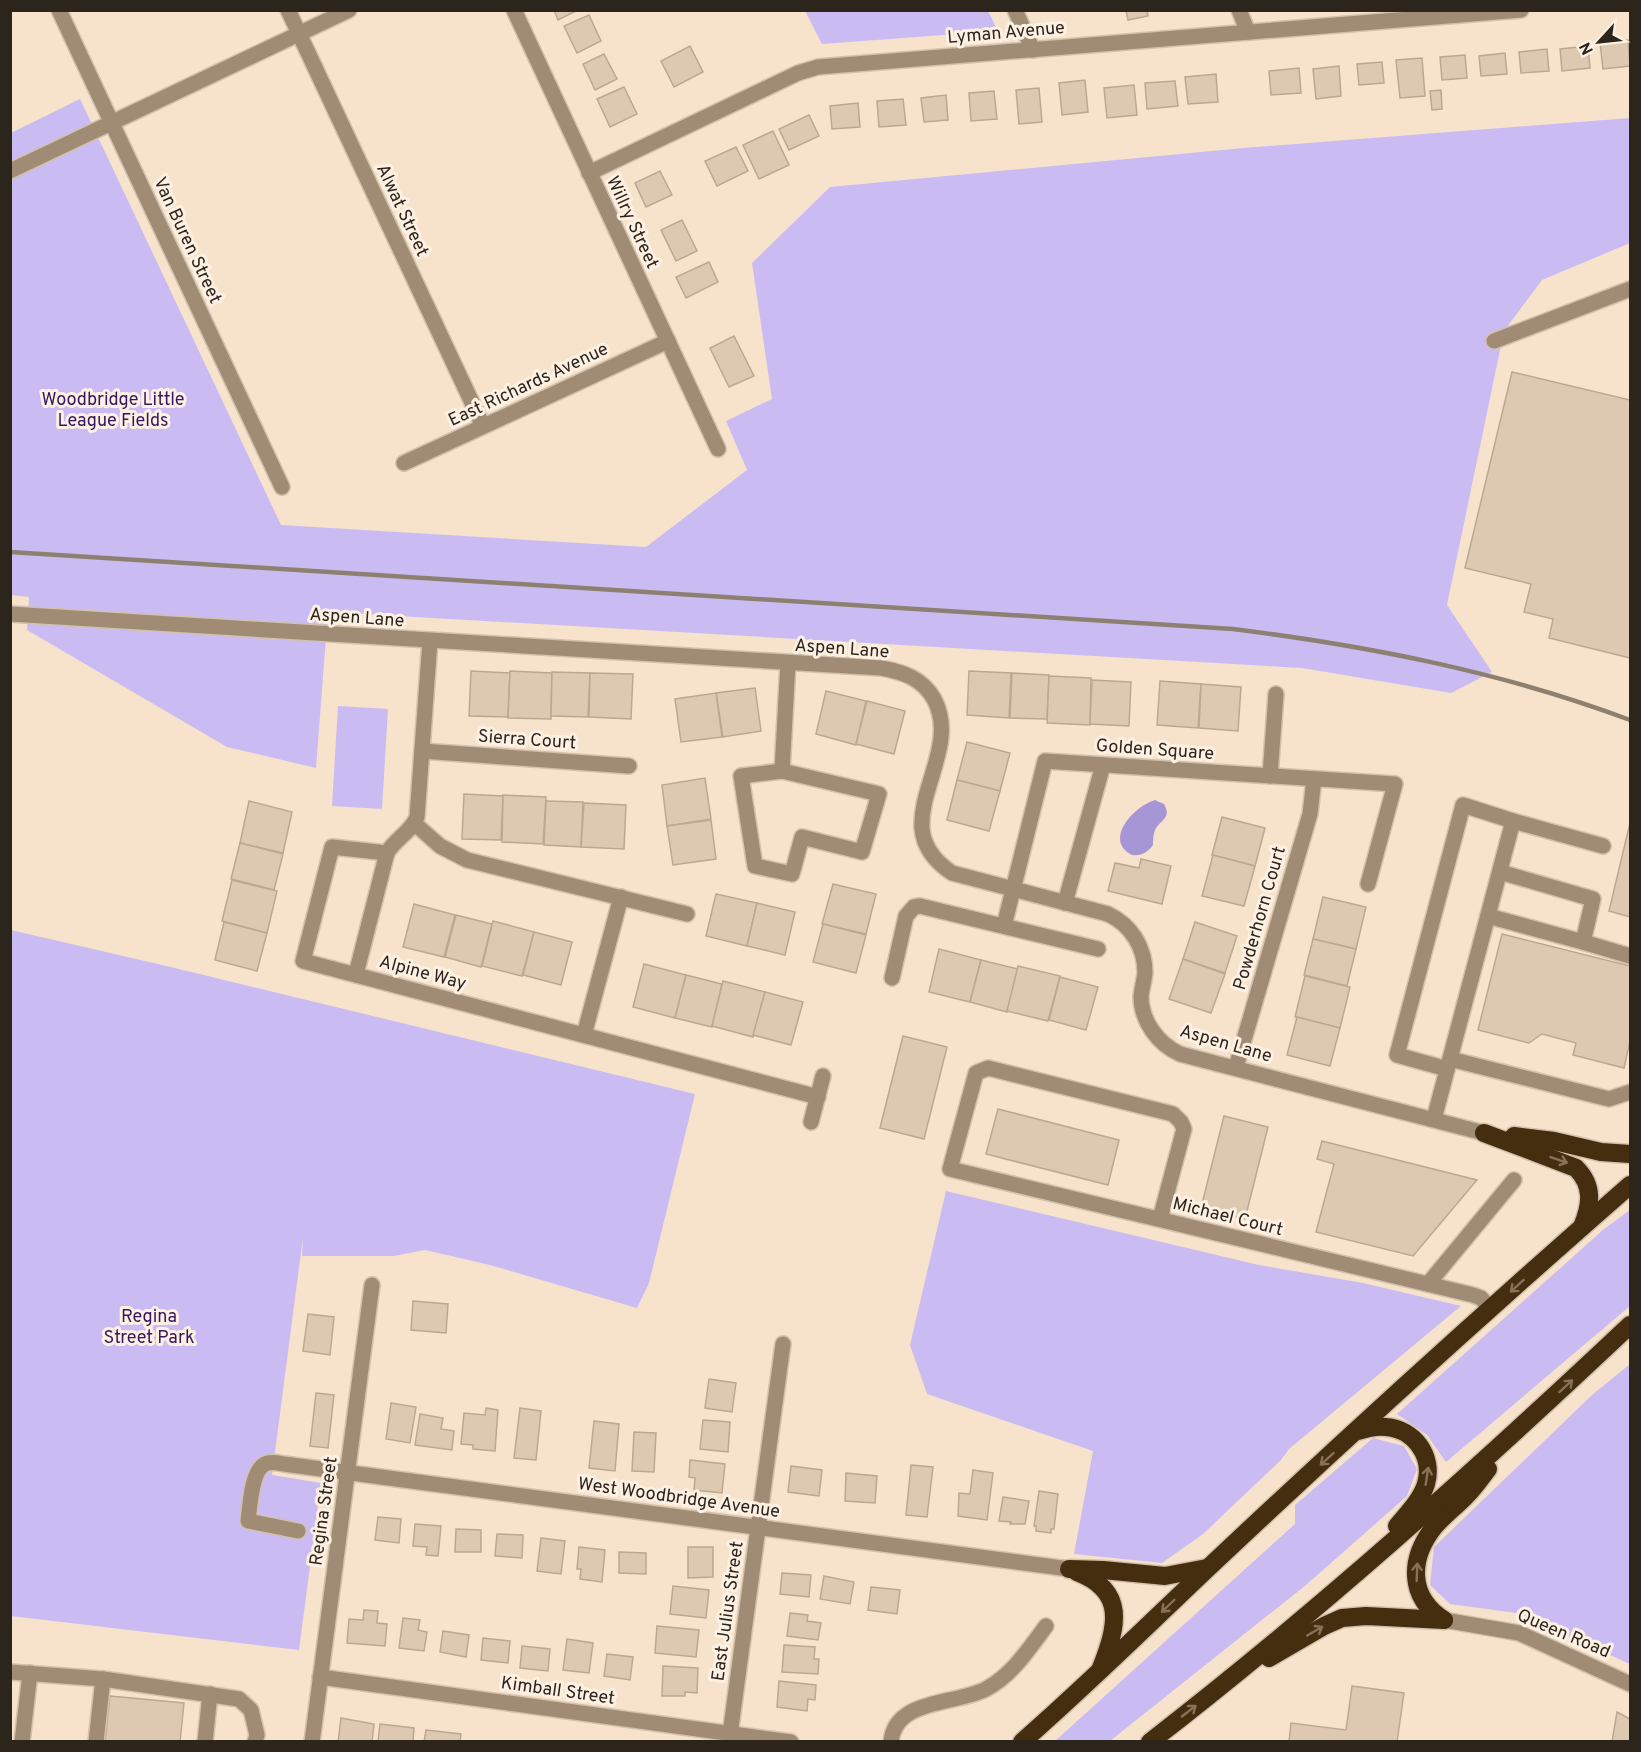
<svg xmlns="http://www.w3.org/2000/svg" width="1641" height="1752" font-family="Overpass,sans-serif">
	<rect width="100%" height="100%" fill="#f7e3cb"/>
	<!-- green -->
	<g fill="#cabcf3">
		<polygon points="805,11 988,11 998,31 822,44"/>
		<polygon points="80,99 281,525 646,547 747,470 726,421 772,399 752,263 830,187 1243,148 1630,118 1630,243 1542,280 1504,331 1447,605 1492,672 1451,693 1302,668 328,612 316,768 227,747 27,630 29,597 11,595 11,133"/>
		<polygon points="338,706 388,709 382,809 332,806"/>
		<polygon points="11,930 175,968 695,1094 649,1283 637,1308 490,1265 425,1250 394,1256 302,1256 303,1237 272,1475 321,1483 299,1650 11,1616"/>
		<polygon points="946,1191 1259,1265 1363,1283 1461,1306 1289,1449 1281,1460 1203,1534 1162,1563 1074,1554 1093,1451 927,1394 910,1345"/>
		<polygon points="1630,1210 1630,1306 1446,1462 1427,1435 1397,1414 1604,1229"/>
		<polygon points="1630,1364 1630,1664 1516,1613 1450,1604 1430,1585 1434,1547 1592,1395"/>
		<polygon points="1373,1438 1404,1446 1417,1469 1407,1496 1306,1585 1110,1741 1055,1741 1295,1524 1295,1505"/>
	</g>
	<!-- water -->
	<path fill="#a696d5" d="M1155 800 1164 804C1172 818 1161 819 1155 830 1153 835 1153 840 1153 845 1147 853 1141 856 1132 855 1103 840 1134 806 1155 800Z"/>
	<!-- building -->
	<g fill="#ddc9b2" stroke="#bba892" stroke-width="1.5">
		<polygon points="554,10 578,10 558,20"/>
		<polygon points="1126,10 1147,10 1148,16 1128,20"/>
		<polygon points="589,15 601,41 577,53 564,26"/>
		<polygon points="1628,40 1630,66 1603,69 1600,43"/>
		<polygon points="690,46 703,72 674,87 661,61"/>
		<polygon points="1588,46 1590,68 1562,71 1560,49"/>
		<polygon points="1547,49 1549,71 1521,73 1519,52"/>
		<polygon points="1505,53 1507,74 1481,76 1479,56"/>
		<polygon points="604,54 617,79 595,90 583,64"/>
		<polygon points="1465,55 1467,78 1442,80 1440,57"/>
		<polygon points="1422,58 1425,96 1400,98 1396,60"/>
		<polygon points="1382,62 1384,83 1359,85 1357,64"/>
		<polygon points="1339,66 1341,96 1316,99 1313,69"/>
		<polygon points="1299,68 1301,93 1271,95 1269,71"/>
		<polygon points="1216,74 1218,102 1188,104 1185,77"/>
		<polygon points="1085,80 1088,112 1062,115 1059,83"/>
		<polygon points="1175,81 1178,106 1147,109 1145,83"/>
		<polygon points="1134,85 1137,115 1107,118 1104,88"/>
		<polygon points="624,87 637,114 610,127 597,99"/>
		<polygon points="1039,88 1042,122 1019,124 1016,90"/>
		<polygon points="1441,90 1442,109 1432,110 1430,91"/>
		<polygon points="994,91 997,119 971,121 969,93"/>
		<polygon points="946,95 948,120 924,122 921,98"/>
		<polygon points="903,99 906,125 879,127 877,101"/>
		<polygon points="858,103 860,127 832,129 830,106"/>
		<polygon points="809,115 819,136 789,150 779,129"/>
		<polygon points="773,131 789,165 759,179 743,145"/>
		<polygon points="736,147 748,171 717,186 705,161"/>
		<polygon points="660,171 672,195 646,207 635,183"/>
		<polygon points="682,220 697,251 676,261 661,230"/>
		<polygon points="709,262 718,282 686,298 676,277"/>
		<polygon points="734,336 754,376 729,387 710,348"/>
		<polygon points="1512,372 1630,400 1630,658 1549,638 1553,619 1524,612 1531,584 1465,568"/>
		<polygon points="471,671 510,673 508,717 469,716"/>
		<polygon points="510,671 552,673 551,719 508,718"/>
		<polygon points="969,671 1011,673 1009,718 967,715"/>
		<polygon points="552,672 590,673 588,717 551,716"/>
		<polygon points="590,673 633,674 631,719 589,717"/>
		<polygon points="1012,673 1049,675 1047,719 1010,718"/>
		<polygon points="1049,676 1091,678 1090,725 1047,723"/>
		<polygon points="1092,680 1131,682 1129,726 1090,724"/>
		<polygon points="1160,681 1201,684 1198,728 1157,725"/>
		<polygon points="1201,684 1241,687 1238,731 1199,728"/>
		<polygon points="755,688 761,731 723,737 716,693"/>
		<polygon points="826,691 866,701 856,745 816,734"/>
		<polygon points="716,693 722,737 681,742 675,699"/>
		<polygon points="867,701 905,711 894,754 856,744"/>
		<polygon points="967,742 1010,753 1000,791 957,780"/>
		<polygon points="705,778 711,819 667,826 662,785"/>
		<polygon points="957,780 1000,791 989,831 947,820"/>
		<polygon points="464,794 503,796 501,840 462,839"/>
		<polygon points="503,795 546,797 543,844 502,842"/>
		<polygon points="249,801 292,812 283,853 240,843"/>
		<polygon points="546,801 583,802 581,847 544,845"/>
		<polygon points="584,803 626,805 624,849 581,847"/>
		<polygon points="1222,817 1265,828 1255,866 1212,855"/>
		<polygon points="711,820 716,859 673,865 667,826"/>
		<polygon points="1630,823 1630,917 1609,911"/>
		<polygon points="240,843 283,854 274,890 231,879"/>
		<polygon points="1213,855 1255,866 1244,906 1202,896"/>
		<polygon points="1141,859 1171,866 1162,904 1108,891 1115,863 1139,868"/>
		<polygon points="232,880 277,891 267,933 222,921"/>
		<polygon points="833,884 876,894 866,934 822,924"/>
		<polygon points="716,894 757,903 747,946 706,936"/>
		<polygon points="1323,897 1366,907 1356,949 1313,939"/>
		<polygon points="757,903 795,912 785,955 747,946"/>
		<polygon points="414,904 455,915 444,957 403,947"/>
		<polygon points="456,915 492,924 481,967 445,957"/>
		<polygon points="493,921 534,932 522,976 482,966"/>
		<polygon points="224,922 267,933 257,971 215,960"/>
		<polygon points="1195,922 1237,936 1225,973 1183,959"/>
		<polygon points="823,924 866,935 856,973 813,962"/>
		<polygon points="534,932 572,942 561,985 523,975"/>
		<polygon points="1502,934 1630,966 1630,1041 1624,1068 1573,1055 1576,1043 1542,1034 1529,1043 1478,1030"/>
		<polygon points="1313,939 1356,949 1347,986 1304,975"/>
		<polygon points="939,949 981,960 970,1002 929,992"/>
		<polygon points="1183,959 1225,974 1211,1013 1169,999"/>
		<polygon points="981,960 1018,969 1007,1012 970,1002"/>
		<polygon points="644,964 686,975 675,1018 633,1007"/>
		<polygon points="1018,966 1060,976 1048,1021 1007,1011"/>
		<polygon points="686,975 722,984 712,1027 675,1018"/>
		<polygon points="1305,976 1350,987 1340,1028 1295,1017"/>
		<polygon points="1060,977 1098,987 1086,1030 1049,1020"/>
		<polygon points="723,981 765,992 753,1037 712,1026"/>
		<polygon points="765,992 803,1002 791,1045 753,1035"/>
		<polygon points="1297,1017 1340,1028 1330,1066 1287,1055"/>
		<polygon points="903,1036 947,1047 924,1139 880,1128"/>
		<polygon points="998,1109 1119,1140 1108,1185 986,1154"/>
		<polygon points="1224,1116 1268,1127 1245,1219 1201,1208"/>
		<polygon points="1322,1141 1477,1180 1413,1256 1316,1232 1334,1164 1317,1159"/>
		<polygon points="413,1301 448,1304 446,1333 411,1330"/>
		<polygon points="308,1314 334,1317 330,1355 303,1351"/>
		<polygon points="709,1379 736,1383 732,1412 705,1408"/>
		<polygon points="316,1393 334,1395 328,1448 310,1446"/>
		<polygon points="391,1403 416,1407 410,1443 386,1439"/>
		<polygon points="486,1408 498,1410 495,1451 473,1449 473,1445 461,1444 464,1413 485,1415"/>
		<polygon points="520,1408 541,1411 536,1460 514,1458"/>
		<polygon points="420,1414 443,1418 441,1429 454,1431 452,1450 415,1445"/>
		<polygon points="703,1420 730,1422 728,1452 700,1449"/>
		<polygon points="594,1421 619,1424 615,1471 589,1468"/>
		<polygon points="634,1432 656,1433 654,1472 632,1471"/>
		<polygon points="690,1460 725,1464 722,1493 694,1490 695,1478 689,1477"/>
		<polygon points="911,1465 933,1467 927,1517 906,1515"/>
		<polygon points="791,1466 822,1470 819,1496 788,1492"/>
		<polygon points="973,1470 993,1473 987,1520 958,1516 959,1493 970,1494"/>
		<polygon points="846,1473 877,1476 875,1503 845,1501"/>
		<polygon points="1039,1491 1058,1494 1054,1529 1051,1529 1051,1533 1036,1531 1036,1526 1034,1526"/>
		<polygon points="1003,1497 1029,1501 1025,1524 1010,1524 1011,1522 999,1521"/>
		<polygon points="378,1517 401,1519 399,1543 375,1540"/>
		<polygon points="415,1524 441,1526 438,1556 426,1555 427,1547 413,1546"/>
		<polygon points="456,1529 481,1530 481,1552 455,1552"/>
		<polygon points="497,1534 523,1535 522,1558 495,1556"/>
		<polygon points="541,1538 565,1541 561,1574 537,1571"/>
		<polygon points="579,1547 605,1550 602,1582 580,1579 581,1569 577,1569"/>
		<polygon points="688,1547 713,1547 713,1577 688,1578"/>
		<polygon points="619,1552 646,1553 646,1574 619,1573"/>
		<polygon points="782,1573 811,1575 809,1597 780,1594"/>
		<polygon points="824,1576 854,1582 850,1604 820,1599"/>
		<polygon points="673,1586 709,1590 706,1618 670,1614"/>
		<polygon points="871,1587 900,1590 897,1614 868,1610"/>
		<polygon points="364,1610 378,1611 377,1623 387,1624 385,1646 347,1643 349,1619 363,1620"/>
		<polygon points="790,1613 808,1615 807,1621 821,1623 818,1640 787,1636"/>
		<polygon points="403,1618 420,1620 418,1630 427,1632 424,1651 399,1648"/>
		<polygon points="657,1626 699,1630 696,1657 655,1653"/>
		<polygon points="443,1631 469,1635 466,1657 440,1652"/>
		<polygon points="483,1638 510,1641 508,1663 481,1660"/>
		<polygon points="567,1639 593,1643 589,1673 563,1670"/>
		<polygon points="784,1645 815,1647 814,1659 819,1659 818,1674 782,1672"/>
		<polygon points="522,1646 550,1649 548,1671 520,1668"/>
		<polygon points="607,1654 633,1657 630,1680 604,1676"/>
		<polygon points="663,1666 698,1668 697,1693 685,1692 685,1696 662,1696"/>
		<polygon points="779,1681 816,1685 815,1700 808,1699 807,1711 777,1707"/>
		<polygon points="1352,1686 1404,1693 1397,1742 1289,1742 1291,1723 1346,1730"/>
		<polygon points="110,1696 184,1703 180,1742 105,1742"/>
		<polygon points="1617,1712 1630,1719 1630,1742 1612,1742"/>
		<polygon points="341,1718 374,1724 372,1742 338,1742"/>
		<polygon points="380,1724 414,1728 413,1742 378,1742"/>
		<polygon points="426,1730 461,1734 460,1742 424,1742"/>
	</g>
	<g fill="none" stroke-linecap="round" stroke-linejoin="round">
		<!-- minor casing -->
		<g stroke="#d2c1ac" stroke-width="18">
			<g id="minor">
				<polyline points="59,10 282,487"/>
				<polyline points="288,10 483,426"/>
				<polyline points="514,10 718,449"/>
				<polyline points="1015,10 1033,50"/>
				<polyline points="1239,10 1248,32"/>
				<polyline points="10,171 349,10"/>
				<polyline points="589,173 798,73 818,67 1521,10"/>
				<polyline points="1494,341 1630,289"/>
				<polyline points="404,463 668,341"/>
				<path d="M10 614 881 668C903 672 922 678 934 699 957 741 919 787 922 829 924 848 937 863 952 873L1108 914C1131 925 1145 947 1145 973 1144 981 1142 988 1141 996 1141 1021 1158 1044 1180 1054L1484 1133"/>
				<polyline points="422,751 629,766"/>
				<polygon points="782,771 879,794 862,852 802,837 792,874 755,866 741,776"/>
				<polyline points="782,771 788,663"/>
				<polyline points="1270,776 1276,694"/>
				<polyline points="414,823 440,846 467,860 687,914"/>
				<polyline points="387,853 332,847 303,961 818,1097"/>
				<polyline points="1065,903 1103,765"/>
				<polyline points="1488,916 1583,942 1593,899 1500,872"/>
				<polyline points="1004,926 1045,761 1395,784 1368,884"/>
				<polyline points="1583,942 1630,956"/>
				<path d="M356 974 387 853C395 839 411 832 417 817L430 641"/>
				<polyline points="892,978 906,916 914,907 920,906 1098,949"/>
				<polyline points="584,1035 621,897"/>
				<polyline points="1450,1059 1609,1099 1630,1092"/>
				<polyline points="1236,1067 1310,814 1314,779"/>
				<polyline points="1447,1069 1397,1055 1463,805 1513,821 1603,846"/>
				<polyline points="1434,1119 1513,821"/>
				<polyline points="811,1122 823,1076"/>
				<polyline points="1160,1219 1184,1129 1181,1122 1173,1114 988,1068 976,1073 950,1169 1473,1295 1481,1298 1491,1309"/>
				<polyline points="1428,1284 1514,1180"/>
				<path d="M298 1531 248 1521C250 1507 251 1471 265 1464 271 1461 278 1463 284 1464L1069 1569"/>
				<polyline points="1444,1620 1519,1633 1630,1684"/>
				<polyline points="10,1672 103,1679"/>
				<polyline points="320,1677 791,1742"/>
				<polyline points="22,1742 30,1673"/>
				<polyline points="96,1742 103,1679 239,1699 251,1710 257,1735 255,1742"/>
				<polyline points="205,1742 210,1694"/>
				<polyline points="312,1742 372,1285"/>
				<polyline points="729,1742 783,1344"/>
				<path d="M891 1742C895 1698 956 1705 986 1689 1012 1675 1029 1649 1046 1626"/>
			</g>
		</g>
		<!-- highway casing -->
		<g stroke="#d2c1ac" stroke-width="21">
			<g id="highway">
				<path d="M1484 1133 1576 1168C1594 1186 1591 1205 1582 1227"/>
				<polyline points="1514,1136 1554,1141 1601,1152 1630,1154"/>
				<path d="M1358 1431C1367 1428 1377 1426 1386 1427 1414 1429 1434 1456 1426 1484 1421 1500 1408 1513 1397 1526"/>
				<polyline points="1069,1569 1103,1570 1165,1576 1207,1568"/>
				<path d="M1077 1572C1127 1591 1117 1627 1101 1668"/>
				<path d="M1444 1620C1408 1597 1409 1559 1434 1527 1444 1515 1457 1506 1467 1495 1475 1487 1481 1478 1488 1469"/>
				<polyline points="1269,1658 1324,1626 1342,1618 1366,1616 1444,1620"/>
				<path d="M1022 1742C1086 1686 1146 1627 1207 1569 1346 1438 1487 1310 1630 1185"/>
				<path d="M1150 1742C1318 1612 1476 1470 1630 1325"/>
			</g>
		</g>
		<!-- minor -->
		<use href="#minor" stroke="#a08c75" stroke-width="15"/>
		<!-- highway -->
		<use href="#highway" stroke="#442e0f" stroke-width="18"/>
		<!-- rail -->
		<path stroke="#8d8070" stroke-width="4.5" d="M10 552 1233 629C1369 646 1502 672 1630 720"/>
	</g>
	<!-- one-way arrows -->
	<defs><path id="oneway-shaft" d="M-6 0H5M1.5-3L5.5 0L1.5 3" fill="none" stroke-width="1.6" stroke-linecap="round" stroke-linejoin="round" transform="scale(1.5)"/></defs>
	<g stroke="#857259">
		<use href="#oneway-shaft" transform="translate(1559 1160) rotate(19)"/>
		<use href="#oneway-shaft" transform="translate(1517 1286) rotate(138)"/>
		<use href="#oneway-shaft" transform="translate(1566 1386) rotate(-43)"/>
		<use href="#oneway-shaft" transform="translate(1327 1459) rotate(138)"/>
		<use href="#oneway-shaft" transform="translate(1427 1476) rotate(-81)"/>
		<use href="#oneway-shaft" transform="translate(1417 1572) rotate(-88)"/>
		<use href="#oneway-shaft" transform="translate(1168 1606) rotate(136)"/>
		<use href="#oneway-shaft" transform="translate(1315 1631) rotate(-30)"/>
		<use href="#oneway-shaft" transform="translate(1189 1711) rotate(-38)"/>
	</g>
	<g text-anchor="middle" stroke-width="6" stroke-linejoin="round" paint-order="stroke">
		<!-- street labels -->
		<g font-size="18" fill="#2c251c" stroke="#fef1e3">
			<text transform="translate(1006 32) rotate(-5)" y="6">Lyman Avenue</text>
			<text transform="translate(403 210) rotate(65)" y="6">Alwat Street</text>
			<text transform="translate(633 222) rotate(65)" y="6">Willry Street</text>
			<text transform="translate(188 240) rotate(65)" y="6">Van Buren Street</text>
			<text transform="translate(528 384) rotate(-25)" y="6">East Richards Avenue</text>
			<text transform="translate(357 617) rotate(4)" y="6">Aspen Lane</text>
			<text transform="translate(842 648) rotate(4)" y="6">Aspen Lane</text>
			<text transform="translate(527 739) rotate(4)" y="6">Sierra Court</text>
			<text transform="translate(1155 749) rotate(4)" y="6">Golden Square</text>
			<text transform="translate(1259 918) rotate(-74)" y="6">Powderhorn Court</text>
			<text transform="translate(423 972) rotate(15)" y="6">Alpine Way</text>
			<text transform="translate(1226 1043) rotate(16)" y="6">Aspen Lane</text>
			<text transform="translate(1228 1216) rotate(14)" y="6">Michael Court</text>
			<text transform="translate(679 1497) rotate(8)" y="6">West Woodbridge Avenue</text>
			<text transform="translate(323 1511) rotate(-82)" y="6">Regina Street</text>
			<text transform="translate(727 1611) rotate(-82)" y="6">East Julius Street</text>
			<text transform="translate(1564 1633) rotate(23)" y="6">Queen Road</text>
			<text transform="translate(558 1690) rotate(8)" y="6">Kimball Street</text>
		</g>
		<!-- park labels -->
		<g font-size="18" fill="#341760" stroke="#fef1e3">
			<text x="113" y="405">Woodbridge Little<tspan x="113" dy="21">League Fields</tspan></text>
			<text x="149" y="1322">Regina<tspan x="149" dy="21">Street Park</tspan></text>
		</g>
	</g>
	<!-- border -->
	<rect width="1641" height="1752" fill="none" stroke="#2c251c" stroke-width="24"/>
	<!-- north arrow -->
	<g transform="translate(1599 42) rotate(243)" stroke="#fef1e3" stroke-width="4.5" paint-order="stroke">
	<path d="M0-4.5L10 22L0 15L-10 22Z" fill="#2c251c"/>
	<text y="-9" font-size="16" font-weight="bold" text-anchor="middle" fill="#2c251c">N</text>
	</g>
</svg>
